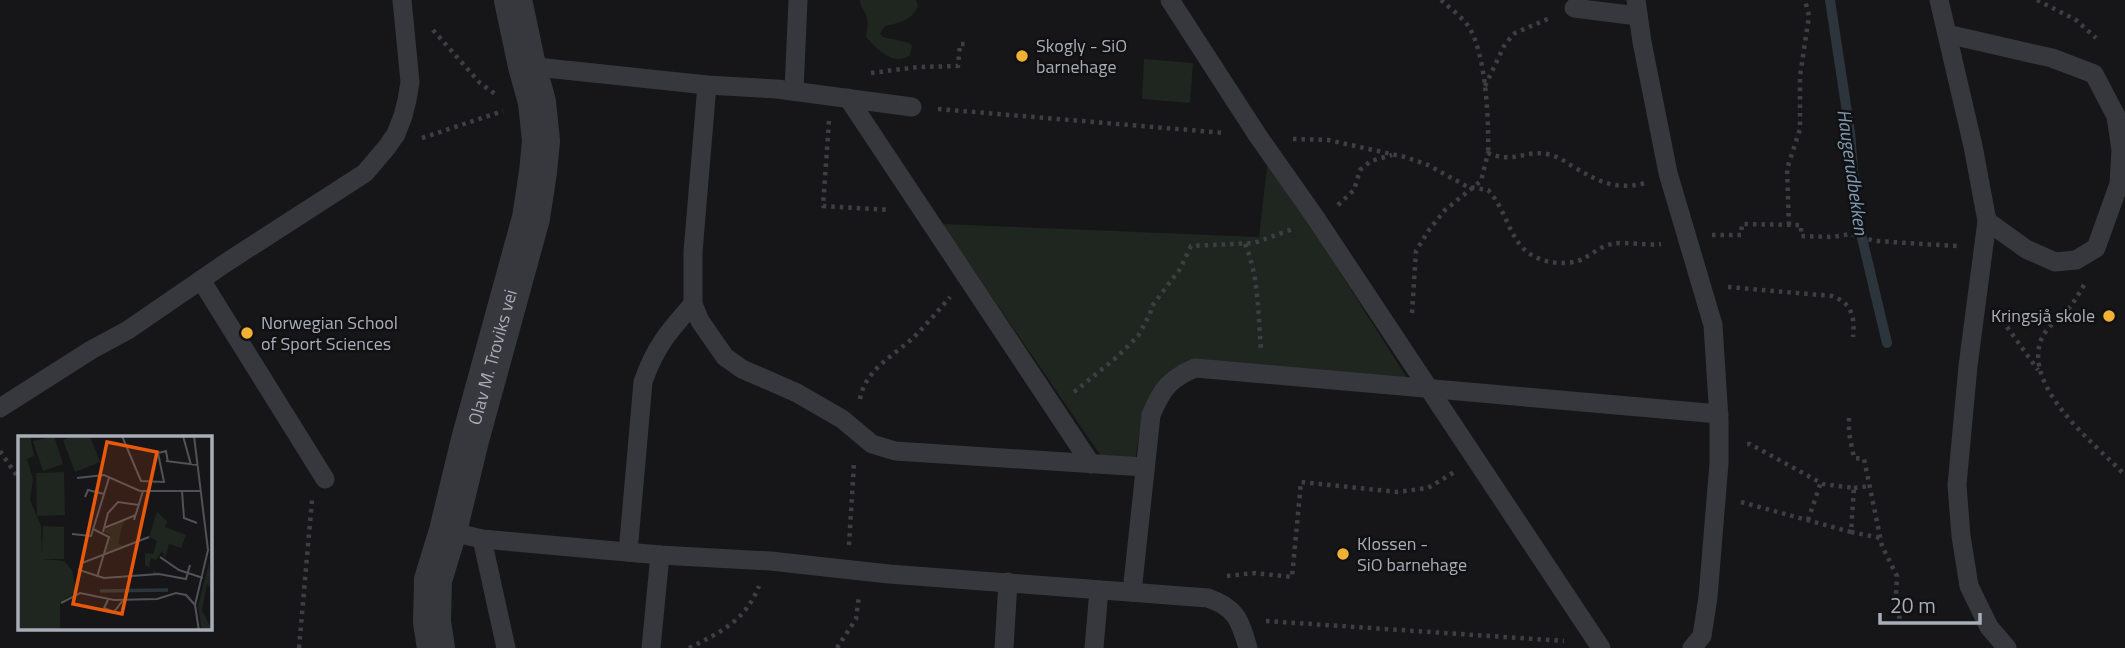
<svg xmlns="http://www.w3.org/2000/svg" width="2125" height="648" font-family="'Titillium Web',sans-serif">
	<rect width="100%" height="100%" fill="#161618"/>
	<!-- green -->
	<g fill="#1e261f">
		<path d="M860 0H916L918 6C912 20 900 23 885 26L880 34 883 37 909 43 912 46 910 55C894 67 877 49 866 37 867 30 869 22 866 15 864 9 860 7 860 0Z"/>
		<polygon points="1144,59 1193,63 1190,103 1142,99"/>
		<path d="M1268 159 1407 378 1197 361C1189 364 1178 365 1171 370 1144 388 1140 432 1135 461L1103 459 942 224 1259 237Z"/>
	</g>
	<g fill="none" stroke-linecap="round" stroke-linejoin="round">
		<!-- stream -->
		<polyline stroke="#2c353c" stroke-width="10" points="1830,0 1850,132 1857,217 1887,343"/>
		<!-- path -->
		<g stroke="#3d3f44" stroke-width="4.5" stroke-dasharray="3.5 5" stroke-linecap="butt">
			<path d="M1441 0C1450 8 1462 17 1469 27 1486 55 1489 120 1488 153"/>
			<polyline points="2037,0 2076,20 2096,38"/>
			<polyline points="433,30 480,83 498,96"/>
			<polyline points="871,73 918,67 958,66 960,44 967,44"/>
			<polyline points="1485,86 1505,44 1515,33 1550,18"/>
			<polyline points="938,109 1225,133"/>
			<polyline points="829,121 823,206 890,210"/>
			<polyline points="422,138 503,111"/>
			<path d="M1293 139 1328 140 1405 157 1428 165 1468 187 1488 190C1505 208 1509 236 1525 250 1539 263 1566 267 1583 259 1592 254 1601 246 1612 244 1625 241 1646 246 1661 244"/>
			<polyline points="1338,205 1354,190 1360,170 1371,161 1392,155"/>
			<polyline points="1789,225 1787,169 1800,129 1800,76 1809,16 1805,0"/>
			<polyline points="1712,235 1741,235 1742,224 1801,225 1801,236 1832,237 1851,234 1875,241 1957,246"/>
			<path d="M1245 244C1259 277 1258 313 1261 349"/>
			<path d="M2084 285C2079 293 2075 301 2069 308 2060 318 2046 327 2041 340 2023 388 2095 444 2125 475"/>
			<path d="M1728 287 1832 296C1852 303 1855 317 1853 337"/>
			<path d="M1412 313 1416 251 1429 230 1445 210 1481 181 1488 153C1514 164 1524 150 1547 154 1557 156 1565 161 1572 166 1598 181 1615 191 1645 183"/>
			<polyline points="2002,320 2038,370"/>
			<polyline points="1074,392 1117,357 1138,336 1150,314 1152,306 1180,269 1191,246 1254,243 1293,229"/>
			<path d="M860 399C865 370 893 356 913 338 926 325 938 311 950 297"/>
			<polyline points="1849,418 1849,433 1854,458 1864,459 1882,546 1897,576 1896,595 1900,621"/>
			<polyline points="0,451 19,479"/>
			<polyline points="1854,488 1869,486"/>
			<polyline points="1741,502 1851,532 1854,488 1823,484 1750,444 1744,444"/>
			<polyline points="1808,520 1821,482"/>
			<polyline points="1851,532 1881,538"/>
			<polyline points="849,545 854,463"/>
			<polyline points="1227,576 1254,573 1292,577 1301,482 1397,492 1428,488 1456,471"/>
			<polyline points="1266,621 1564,641"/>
			<polyline points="299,648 312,500"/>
			<path d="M689 648C721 632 745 621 759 586"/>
			<polyline points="837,648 856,619 859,596"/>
		</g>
		<!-- service -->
		<g stroke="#37383d" stroke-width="19">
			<polyline points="1170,0 1258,136 1315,217 1601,648"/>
			<polyline points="1636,0 1642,42 1668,173 1713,325 1719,419 1719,463 1708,597 1702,636 1692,648"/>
			<polyline points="1939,0 1973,146 1987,221 1968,366 1957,485 1961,536 1969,586 1989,627 2007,648"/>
			<polyline points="1574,8 1638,16"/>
			<polyline points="1947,34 2052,58 2094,74 2116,116 2121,150 2119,184 2096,248 2076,260 2055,262 2026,249 1987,221"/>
			<polyline points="527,66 707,85 777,89 912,107"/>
			<polyline points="707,85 693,252 693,304 700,321 725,357 742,369 797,393 842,419 872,444 895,451 1144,467"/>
			<polyline points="794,91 798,0"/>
			<polyline points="848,98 1091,464"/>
			<polyline points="201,280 325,479"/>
			<polyline points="0,408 91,350 128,330 227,262 365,173 387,147 396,134 403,116 407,100 410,82 402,0"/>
			<path d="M448 531 482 539 660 555 770 561 889 574 1208 598C1237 608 1240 621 1248 648"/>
			<polyline points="482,539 506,648"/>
			<path d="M628 552 643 382C655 347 669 331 693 304"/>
			<path d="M1132 592 1151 415C1162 389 1169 379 1195 368L1719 414"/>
			<polyline points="651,648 660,555"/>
			<polyline points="1004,648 1008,582"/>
			<polyline points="1094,648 1099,590"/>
		</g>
		<!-- minor -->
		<path stroke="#37383d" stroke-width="38" id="s1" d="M436 648 432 622 433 580 448 531 470 440 531 218 538 172 541 141 537 102 527 66 513 0"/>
	</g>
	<!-- markers -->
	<g fill="#f2b134" stroke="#111113" stroke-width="2.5">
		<circle cx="1022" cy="56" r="7"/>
		<circle cx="2109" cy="316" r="7"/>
		<circle cx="247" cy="333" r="7"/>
		<circle cx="1343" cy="554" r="7"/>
	</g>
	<g text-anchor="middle" stroke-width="5" stroke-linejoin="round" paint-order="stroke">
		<!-- poi labels -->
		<g font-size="18" fill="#a8adb8" stroke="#111113" text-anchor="start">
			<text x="1036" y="52">Skogly - SiO<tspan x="1036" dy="21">barnehage</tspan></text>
			<text x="2095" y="322" text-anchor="end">Kringsjå skole</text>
			<text x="261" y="329">Norwegian School<tspan x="261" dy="21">of Sport Sciences</tspan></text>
			<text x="1357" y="550">Klossen -<tspan x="1357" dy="21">SiO barnehage</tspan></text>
		</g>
		<!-- street labels -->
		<g font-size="18" fill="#a8adb8" stroke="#111113">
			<text dy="6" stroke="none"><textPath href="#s1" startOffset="299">Olav M. Troviks vei</textPath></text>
		</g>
		<!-- water labels -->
		<g font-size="19" font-style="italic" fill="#7f9bb3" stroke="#111113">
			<text transform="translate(1853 172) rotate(82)" y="7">Haugerudbekken</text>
		</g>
	</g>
	<!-- overview -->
	<g transform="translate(18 436)">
		<rect width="194" height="194" fill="#161618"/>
		<path d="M0 0H12L16 20 9 23 15 43 12 64 23 90 24 118 25 90 46 91V123H24L46 125 54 134 58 156 42 166V194H0ZM36 0 45 28 25 35 15 5ZM56 0H72L82 26 57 36 45 4ZM46 36 47 79 19 80 18 37ZM139 76 149 85 147 91 168 99 163 112 151 108 147 122 144 115 138 124 133 122 131 130 140 138 134 139 136 134 127 129V117L135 118 139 105 131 101ZM106 84 100 108 106 110 87 117 92 99 85 95ZM191 126 194 155 189 147 184 174 194 194H184L180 171Z" fill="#1e261f"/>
		<path fill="none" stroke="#2c353c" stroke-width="3.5" d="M82 155 150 154"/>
		<path fill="none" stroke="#505258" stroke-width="2" d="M104 0 123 45 146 46 140 17 148 15 150 26M165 0 173 29M176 0 190 114 177 169 181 195M148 25 180 29M59 42 86 39 122 55H183M164 55 166 82 179 87M67 61 70 54 86 58M116 84 125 55M86 92 118 79M75 93 91 101 79 141M85 96 90 77 100 66 121 69M54 98 73 100 91 42M131 101 64 127 61 134 86 142 141 138 168 143 172 129M142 121 161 134 185 142M90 164 86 172 96 176 105 164M43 167 62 157 96 164 139 163 158 157 168 159 177 169"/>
		<path fill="#e8590c" fill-opacity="0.15" stroke="#e8590c" stroke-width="3.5" d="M89 6 139 16 104 178 55 168Z"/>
		<rect width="194" height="194" fill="none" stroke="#a8adb8" stroke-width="3.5"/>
	</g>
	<!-- scale -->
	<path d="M1880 613v10h100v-10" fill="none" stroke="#a8adb8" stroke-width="3.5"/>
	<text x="1890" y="613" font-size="21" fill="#a8adb8" stroke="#111113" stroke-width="5" paint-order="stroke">20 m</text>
</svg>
